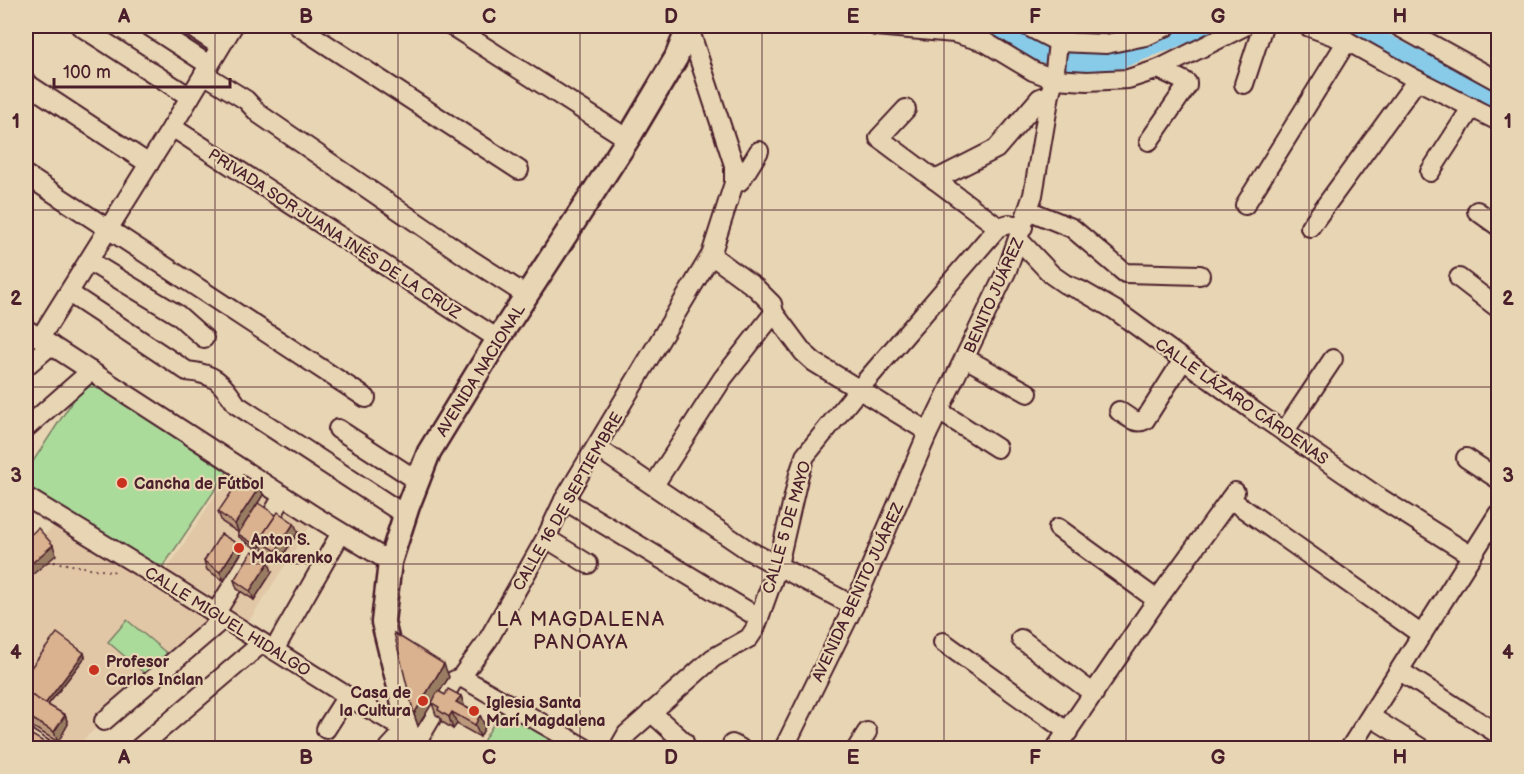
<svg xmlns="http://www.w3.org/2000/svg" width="1524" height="774" font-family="'Balsamiq Sans',sans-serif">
	<rect width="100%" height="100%" fill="#e8d5b3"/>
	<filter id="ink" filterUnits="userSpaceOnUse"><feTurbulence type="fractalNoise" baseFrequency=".0167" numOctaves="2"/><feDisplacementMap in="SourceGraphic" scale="12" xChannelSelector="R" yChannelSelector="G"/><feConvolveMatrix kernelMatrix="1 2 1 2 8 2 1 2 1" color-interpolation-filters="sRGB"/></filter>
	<g filter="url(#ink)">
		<!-- built -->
		<polygon fill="#e1c7a6" points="235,465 316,517 242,632 222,619 104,721 74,748 42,748 26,738 26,551 62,519 161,579"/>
		<!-- green -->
		<g fill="#abdb9b" stroke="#7a7d63" stroke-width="1.5">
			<polygon points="87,379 227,472 156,577 26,495 26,472"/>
			<polygon points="127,620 169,655 150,678 108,642"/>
			<polygon points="506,703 582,748 479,748"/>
		</g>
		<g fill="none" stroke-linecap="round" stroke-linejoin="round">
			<!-- river -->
			<g stroke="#88cbe9" stroke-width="21">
				<polyline points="985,26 1027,46 1050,54 1075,61 1120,58 1202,26"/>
				<polyline points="1349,26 1498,102"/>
			</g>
			<!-- minor casing -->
			<g stroke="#4a1f2b" stroke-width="22">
				<g id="minor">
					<polyline points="80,26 190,97"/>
					<polyline points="149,26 209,65"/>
					<polyline points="190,26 220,46"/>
					<polyline points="298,26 519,170"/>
					<polyline points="452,26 628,139"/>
					<polyline points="876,26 954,33 985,42 1033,71 1054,79 1087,81 1128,79 1159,69 1245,26"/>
					<polyline points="1027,26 1058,42 1106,44 1146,36 1167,26"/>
					<polyline points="1307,26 1347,41 1417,80 1498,121"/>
					<polyline points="1398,26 1498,81"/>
					<polyline points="204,74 246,100 259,114 470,259 526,295"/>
					<polyline points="26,83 149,164"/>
					<polyline points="1244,84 1263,26"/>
					<polyline points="906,109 879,138 998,227"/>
					<polyline points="172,127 498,339"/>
					<polyline points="1149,141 1187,86 1187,83 1184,81 1159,69"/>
					<polyline points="1430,172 1472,107"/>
					<polyline points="26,175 366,398"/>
					<polyline points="935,180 996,149 1040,98 1050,94"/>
					<polyline points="734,183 739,182 741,180 759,151"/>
					<polyline points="1245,205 1347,41"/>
					<polyline points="1028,210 1072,228 1125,273 1200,275"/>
					<polyline points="1477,211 1498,226"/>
					<polyline points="1310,227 1417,80"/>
					<polyline points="1018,239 1052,275 1065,284 1082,291 1115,310 1255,412 1377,496 1472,556"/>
					<polyline points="711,255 756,288 772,304 774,313 803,352 814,362 925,430 927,435"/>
					<polyline points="89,261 178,315 204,338"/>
					<polyline points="1459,278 1498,308"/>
					<path d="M69 293 187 371C216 374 221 382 237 405L405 515"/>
					<polyline points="26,329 316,517 390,562"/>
					<polyline points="40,338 172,127 233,26"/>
					<polyline points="965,358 1028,393"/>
					<polyline points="26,366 51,345"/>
					<polyline points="939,411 997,448"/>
					<path d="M1119 411C1127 416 1136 425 1145 420L1183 360"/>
					<polyline points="26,428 91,371"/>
					<polyline points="338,429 418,481"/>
					<polyline points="1284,432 1333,359"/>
					<polyline points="596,447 748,550 854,606"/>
					<polyline points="1466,458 1498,479"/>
					<polyline points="654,485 723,378 774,313"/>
					<polyline points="26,497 161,579 347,696 394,723 403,733 415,741"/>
					<polyline points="1230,499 1422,635"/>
					<polyline points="564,500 759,618"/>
					<polyline points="272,515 283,496"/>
					<polyline points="1058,528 1157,600"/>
					<polyline points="546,538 588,564"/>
					<polyline points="215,614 256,548"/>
					<polyline points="1021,639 1094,694"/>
					<polyline points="943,642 1068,732"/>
					<polyline points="274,650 341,533"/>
					<polyline points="1400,671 1498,734"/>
					<polyline points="461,677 585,748"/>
					<polyline points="651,712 684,742"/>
					<polyline points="1371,717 1421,748"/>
					<polyline points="104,721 223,619"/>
					<polyline points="326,729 347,696"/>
					<polyline points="26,738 42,748"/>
					<polyline points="417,742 453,681 461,677 488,640 546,538 564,500 711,255 734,183 734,165 689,28"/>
					<polyline points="732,744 740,748"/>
					<polyline points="139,748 262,643"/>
					<polyline points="389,748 403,733"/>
					<polyline points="619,748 627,734 713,658 749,638 755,629 778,565 799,474 805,456 859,389 998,227 1009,224 1023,227"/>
					<polyline points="784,748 854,606 927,435 1007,270 1033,195 1050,94 1054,79 1058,42 1066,26"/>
					<polyline points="857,748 867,732"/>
					<polyline points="1056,748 1157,600 1235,492"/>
					<polyline points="1350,748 1498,514"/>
				</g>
			</g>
			<!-- major casing -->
			<g stroke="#4a1f2b" stroke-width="27">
				<polyline id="major" points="414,748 383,622 390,562 408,506 429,452 498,339 628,139 676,58 689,26"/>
			</g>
			<!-- path -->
			<polyline stroke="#4a1f2b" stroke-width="2" stroke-dasharray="1.5 4.5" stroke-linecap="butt" points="48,561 113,572 116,567"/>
			<!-- minor -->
			<use href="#minor" stroke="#e8d5b3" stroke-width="18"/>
			<!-- major -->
			<use href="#major" stroke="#e8d5b3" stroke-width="22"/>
		</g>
		<!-- wall -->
		<g fill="#bb997b" stroke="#4a1f2b" stroke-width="1.5">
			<polygon points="260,486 263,495 239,533 222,522 218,512"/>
			<polygon points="298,532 280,560 263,549 261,545 258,550 239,537 238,534"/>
			<polygon points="241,553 224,581 207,570 204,561"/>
			<polygon points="272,572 254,600 237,589 234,580"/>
			<polygon points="84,653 85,657 48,705 65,715 68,724 58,742 26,723 26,674"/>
			<polygon points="449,677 439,692 445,695 461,696 464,706 480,715 485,727 480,737 457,724 453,729 442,722 440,717 436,715 432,703 418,726 414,714"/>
		</g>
		<!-- shaded-wall -->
		<g fill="#997d64" stroke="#4a1f2b" stroke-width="1.5">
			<polygon points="260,486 263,495 239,533 235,524"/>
			<polygon points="294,523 298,532 280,560 276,551"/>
			<polygon points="260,542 261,545 258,550 257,546"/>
			<polygon points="238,544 241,553 224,581 220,572"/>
			<polygon points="53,545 56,555 26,580 26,568"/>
			<polygon points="269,562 272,572 254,600 250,591"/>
			<polygon points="84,653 85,657 44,710 43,707"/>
			<polygon points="444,664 449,677 418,726 414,714"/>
			<polygon points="461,696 465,708 456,702"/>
			<polygon points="452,712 457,724 453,729 449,717"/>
			<polygon points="65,715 68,724 58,742 54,732"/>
			<polygon points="480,715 485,727 480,737 475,725"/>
		</g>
		<!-- building -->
		<g fill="#dab28f" stroke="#4a1f2b" stroke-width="1.5">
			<polygon points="243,475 260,486 235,524 218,512"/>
			<polygon points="258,503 276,515 259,540 260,542 257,546 238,534"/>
			<polygon points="278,512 294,523 276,551 259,540"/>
			<polygon points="38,528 53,545 26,568 26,539"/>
			<polygon points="221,534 238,544 220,572 204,561"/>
			<polygon points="252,551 269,562 250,591 234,580"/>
			<polygon points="57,633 84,653 45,704 26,692 26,674"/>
			<polygon points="394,633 444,664 414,714"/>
			<polygon points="448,689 461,696 456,702 480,715 475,725 452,712 449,717 438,710 439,707 432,703 438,691 445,695"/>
			<polygon points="26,692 65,715 54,732 26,715"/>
			<polygon points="32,735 54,748 26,748 26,746"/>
		</g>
	</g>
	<!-- grid -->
	<path fill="none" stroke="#4a1f2b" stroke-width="1.5" stroke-opacity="0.55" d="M215 26V748M398 26V748M580 26V748M762 26V748M944 26V748M1126 26V748M1309 26V748M26 210H1498M26 387H1498M26 564H1498"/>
	<!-- markers -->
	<g fill="#c8321e" stroke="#e8d5b3" stroke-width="2">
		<circle cx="122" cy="483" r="6"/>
		<circle cx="239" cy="548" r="6"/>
		<circle cx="94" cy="670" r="6"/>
		<circle cx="423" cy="701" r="6"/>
		<circle cx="474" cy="711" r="6"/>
	</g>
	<g text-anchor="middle" stroke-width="4.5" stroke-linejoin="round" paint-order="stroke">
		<!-- street labels -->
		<g font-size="16" fill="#4a1f2b" stroke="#e8d5b3">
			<text transform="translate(335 233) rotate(33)" y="6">PRIVADA SOR JUANA INÉS DE LA CRUZ</text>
			<text transform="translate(993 295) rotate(-66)" y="6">BENITO JUÁREZ</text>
			<text transform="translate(480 370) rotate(-58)" y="6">AVENIDA NACIONAL</text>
			<text transform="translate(1242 401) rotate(35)" y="6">CALLE LÁZARO CÁRDENAS</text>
			<text transform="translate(567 501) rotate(-60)" y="6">CALLE 16 DE SEPTIEMBRE</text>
			<text transform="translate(786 527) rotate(-74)" y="6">CALLE 5 DE MAYO</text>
			<text transform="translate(857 592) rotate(-65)" y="6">AVENIDA BENITO JUÁREZ</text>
			<text transform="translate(228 621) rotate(32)" y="6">CALLE MIGUEL HIDALGO</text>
		</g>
		<!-- poi labels -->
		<g font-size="16" font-weight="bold" fill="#4a1f2b" stroke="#e8d5b3" text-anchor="start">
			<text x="134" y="489">Cancha de Fútbol</text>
			<text x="251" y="545">Anton S.<tspan x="251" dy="18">Makarenko</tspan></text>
			<text x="106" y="667">Profesor<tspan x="106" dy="18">Carlos Inclan</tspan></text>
			<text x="411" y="698" text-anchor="end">Casa de<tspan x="411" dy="18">la Cultura</tspan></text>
			<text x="486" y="708">Iglesia Santa<tspan x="486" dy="18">Marí Magdalena</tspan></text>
		</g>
		<!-- quarter labels -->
		<g font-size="20" letter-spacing="1.5" fill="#4a1f2b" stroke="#e8d5b3">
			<text x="581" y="626">LA MAGDALENA<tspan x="581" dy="23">PANOAYA</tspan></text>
		</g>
	</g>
	<!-- margin -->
	<rect width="1524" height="774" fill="none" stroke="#e8d5b3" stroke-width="66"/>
	<!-- scale -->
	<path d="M54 78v9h176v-9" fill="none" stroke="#4a1f2b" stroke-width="3"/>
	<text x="63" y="78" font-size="18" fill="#4a1f2b" stroke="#e8d5b3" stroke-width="4.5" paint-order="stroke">100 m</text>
	<rect x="33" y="33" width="1458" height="708" fill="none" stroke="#4a1f2b" stroke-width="2"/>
	<g font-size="20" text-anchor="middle" font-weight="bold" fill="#4a1f2b">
		<text x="124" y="23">A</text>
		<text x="306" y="23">B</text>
		<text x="489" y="23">C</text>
		<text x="671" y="23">D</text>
		<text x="853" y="23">E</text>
		<text x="1035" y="23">F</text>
		<text x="1218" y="23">G</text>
		<text x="1400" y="23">H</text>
		<text x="16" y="128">1</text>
		<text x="1508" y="128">1</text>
		<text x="16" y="305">2</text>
		<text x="1508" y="305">2</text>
		<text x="16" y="482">3</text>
		<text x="1508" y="482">3</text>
		<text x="16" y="659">4</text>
		<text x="1508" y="659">4</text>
		<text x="124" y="764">A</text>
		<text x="306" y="764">B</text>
		<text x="489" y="764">C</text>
		<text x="671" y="764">D</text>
		<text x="853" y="764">E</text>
		<text x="1035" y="764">F</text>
		<text x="1218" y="764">G</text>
		<text x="1400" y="764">H</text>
	</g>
</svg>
